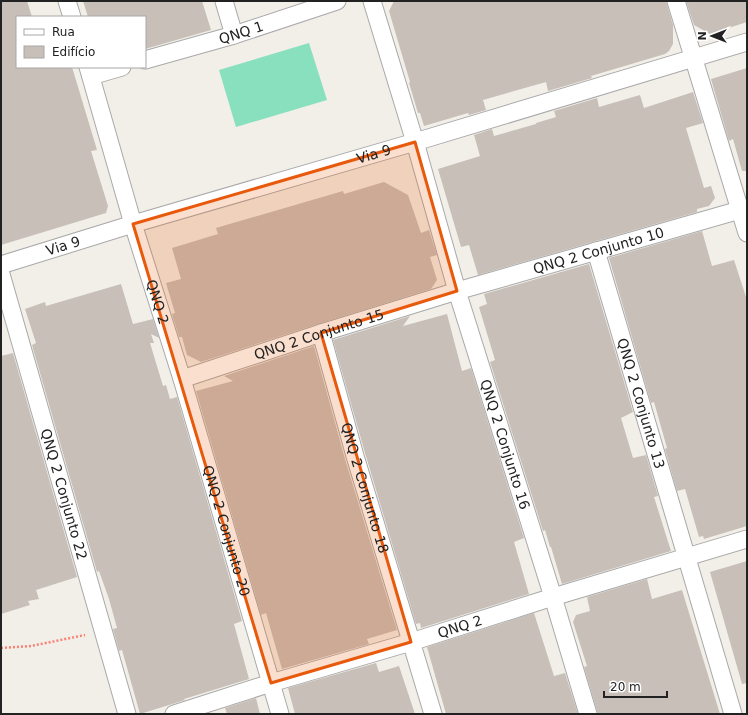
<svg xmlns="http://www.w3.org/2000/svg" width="748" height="715" font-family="'DejaVu Sans',sans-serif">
	<rect width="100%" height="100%" fill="#f2efe9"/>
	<!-- pitch -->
	<polygon fill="#88e0be" points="309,43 327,100 236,127 219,70"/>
	<!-- building -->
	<g fill="#c7bfb8">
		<polygon points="1,1 27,1 32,17 17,17 17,67 72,67 97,150 91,151 108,206 106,213 1,245"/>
		<polygon points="83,1 202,1 211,30 145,49 145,17 88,17"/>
		<polygon points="394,1 666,1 673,25 673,44 669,51 665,54 591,76 592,78 548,91 546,82 483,100 486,110 469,115 468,113 424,126 420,113 418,113 409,83 410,82 389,11"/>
		<polygon points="686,1 747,1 747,22 710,34 694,25"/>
		<polygon points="747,68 747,171 742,171 733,139 729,141 711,79"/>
		<polygon points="693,92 703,123 686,128 704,188 711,186 715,198 709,206 697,209 697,212 478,275 469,245 461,247 438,169 480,156 474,135 492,129 494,136 536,124 536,123 556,117 554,111 597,98 599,107 640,95 644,108"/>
		<polygon points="384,182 408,195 421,233 429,230 437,255 430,257 437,280 431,289 318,324 201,362 187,355 182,337 179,337 172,314 175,313 166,283 181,279 172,248 218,234 216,228 343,191 344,194"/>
		<polygon points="702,231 712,266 734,260 747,300 747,526 704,539 703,536 699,537 685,489 677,491 665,449 667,448 654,402 651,403 609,258"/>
		<polygon points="589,264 633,412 621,418 633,458 646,455 658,496 654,497 671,551 562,584 551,547 550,547 545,530 543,531 490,362 495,360 479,307 487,304 484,294"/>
		<polygon points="121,284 133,324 153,319 159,338 151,334 154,343 150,343 163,386 166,385 170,399 177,397 242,621 234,624 249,679 184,699 185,700 140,714 122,650 119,651 113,629 117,628 109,599 99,571 97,572 32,345 36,343 25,309 45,302 46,306"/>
		<polygon points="447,314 462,371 471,368 524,538 514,542 529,594 421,628 420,623 416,624 365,453 333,340 410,316 403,326"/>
		<polygon points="314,346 345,459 397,630 367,639 369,644 282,669 266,613 261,615 196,391 233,381 224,376"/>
		<polygon points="13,353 77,577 36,590 39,599 28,601 30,605 1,614 1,356"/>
		<polygon points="747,561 747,683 742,684 710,572"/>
		<polygon points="647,579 652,599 682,590 720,714 598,714 584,667 587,666 573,622 576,615 590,611 587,597"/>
		<polygon points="534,613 554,676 565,673 578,714 446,714 427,647"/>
		<polygon points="376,663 379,672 399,666 415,714 295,714 288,688"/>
		<polygon points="256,698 260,714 227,714 225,708"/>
	</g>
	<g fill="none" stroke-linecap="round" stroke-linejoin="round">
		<!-- minor casing -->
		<g stroke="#a9a9a9" stroke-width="19">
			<g id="minor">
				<polyline points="67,1 72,17"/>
				<polyline points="224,1 234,35"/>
				<path id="s1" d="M372 1 415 142 457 291 553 597 588 714"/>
				<polyline points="676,1 747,233"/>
				<path id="s2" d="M145 60 234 35 337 1"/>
				<path id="s3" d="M88 67 133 224 182 379 280 714"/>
				<polyline points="91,76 122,67"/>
				<path id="s4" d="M596 251 733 714"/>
				<path id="s5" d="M1 265 133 224 415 142 747 42"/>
				<path id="s6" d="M1 274 127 714"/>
				<path id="s7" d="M321 333 355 456 433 714"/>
				<path id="s8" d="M182 379 321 333 457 291 747 208"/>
				<path id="s9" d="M174 714 271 683 411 642 553 597 747 539"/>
			</g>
		</g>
		<!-- path -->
		<polyline stroke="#fa8072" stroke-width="2.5" stroke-dasharray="2 2" stroke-linecap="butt" points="1,648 31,646 85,635"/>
		<!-- minor -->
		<use href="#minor" stroke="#fff" stroke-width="17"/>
	</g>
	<!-- marked area -->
	<path fill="#e8590c" fill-opacity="0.2" stroke="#e8590c" stroke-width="3" stroke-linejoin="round" d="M415 142 457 291 321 333 411 642 271 683 133 224Z"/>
	<g text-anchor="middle" stroke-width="3" stroke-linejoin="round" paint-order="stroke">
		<!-- street labels -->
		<g font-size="14" fill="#222" stroke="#fff">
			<text dy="5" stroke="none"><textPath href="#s2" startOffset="100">QNQ 1</textPath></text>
			<text dy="5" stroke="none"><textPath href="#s5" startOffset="389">Via 9</textPath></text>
			<text dy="5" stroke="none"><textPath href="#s5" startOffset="65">Via 9</textPath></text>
			<text dy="5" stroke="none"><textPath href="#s8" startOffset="436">QNQ 2 Conjunto 10</textPath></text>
			<text dy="5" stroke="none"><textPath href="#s3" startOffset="245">QNQ 2</textPath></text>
			<text dy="5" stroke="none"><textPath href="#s8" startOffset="144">QNQ 2 Conjunto 15</textPath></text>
			<text dy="5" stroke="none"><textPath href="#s4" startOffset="159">QNQ 2 Conjunto 13</textPath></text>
			<text dy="5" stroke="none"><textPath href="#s1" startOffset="463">QNQ 2 Conjunto 16</textPath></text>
			<text dy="5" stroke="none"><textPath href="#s7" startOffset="161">QNQ 2 Conjunto 18</textPath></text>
			<text dy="5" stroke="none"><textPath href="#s6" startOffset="229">QNQ 2 Conjunto 22</textPath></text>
			<text dy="5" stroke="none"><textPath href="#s3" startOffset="484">QNQ 2 Conjunto 20</textPath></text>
			<text dy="5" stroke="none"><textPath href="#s9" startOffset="299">QNQ 2</textPath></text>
		</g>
	</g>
	<!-- border -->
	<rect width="748" height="715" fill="none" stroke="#222222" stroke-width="4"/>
	<!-- legend -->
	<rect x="16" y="16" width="130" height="52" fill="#ffffff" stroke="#a7a7a7"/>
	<rect x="24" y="29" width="20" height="6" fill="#ffffff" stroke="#a7a7a7"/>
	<text x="52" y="36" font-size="12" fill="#222222">Rua</text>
	<rect x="24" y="46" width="20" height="12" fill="#c7bfb8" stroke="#a7a7a7"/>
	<text x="52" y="56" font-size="12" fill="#222222">Edifício</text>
	<!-- north arrow -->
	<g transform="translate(712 36) rotate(270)" stroke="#ffffff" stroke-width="3" paint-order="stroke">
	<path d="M0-3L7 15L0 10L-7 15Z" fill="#222222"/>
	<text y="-6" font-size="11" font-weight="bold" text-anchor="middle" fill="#222222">N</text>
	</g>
	<!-- scale -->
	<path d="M604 691v6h63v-6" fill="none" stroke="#222222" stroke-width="2"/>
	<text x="610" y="691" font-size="12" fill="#222222" stroke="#ffffff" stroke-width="3" paint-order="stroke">20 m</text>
</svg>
